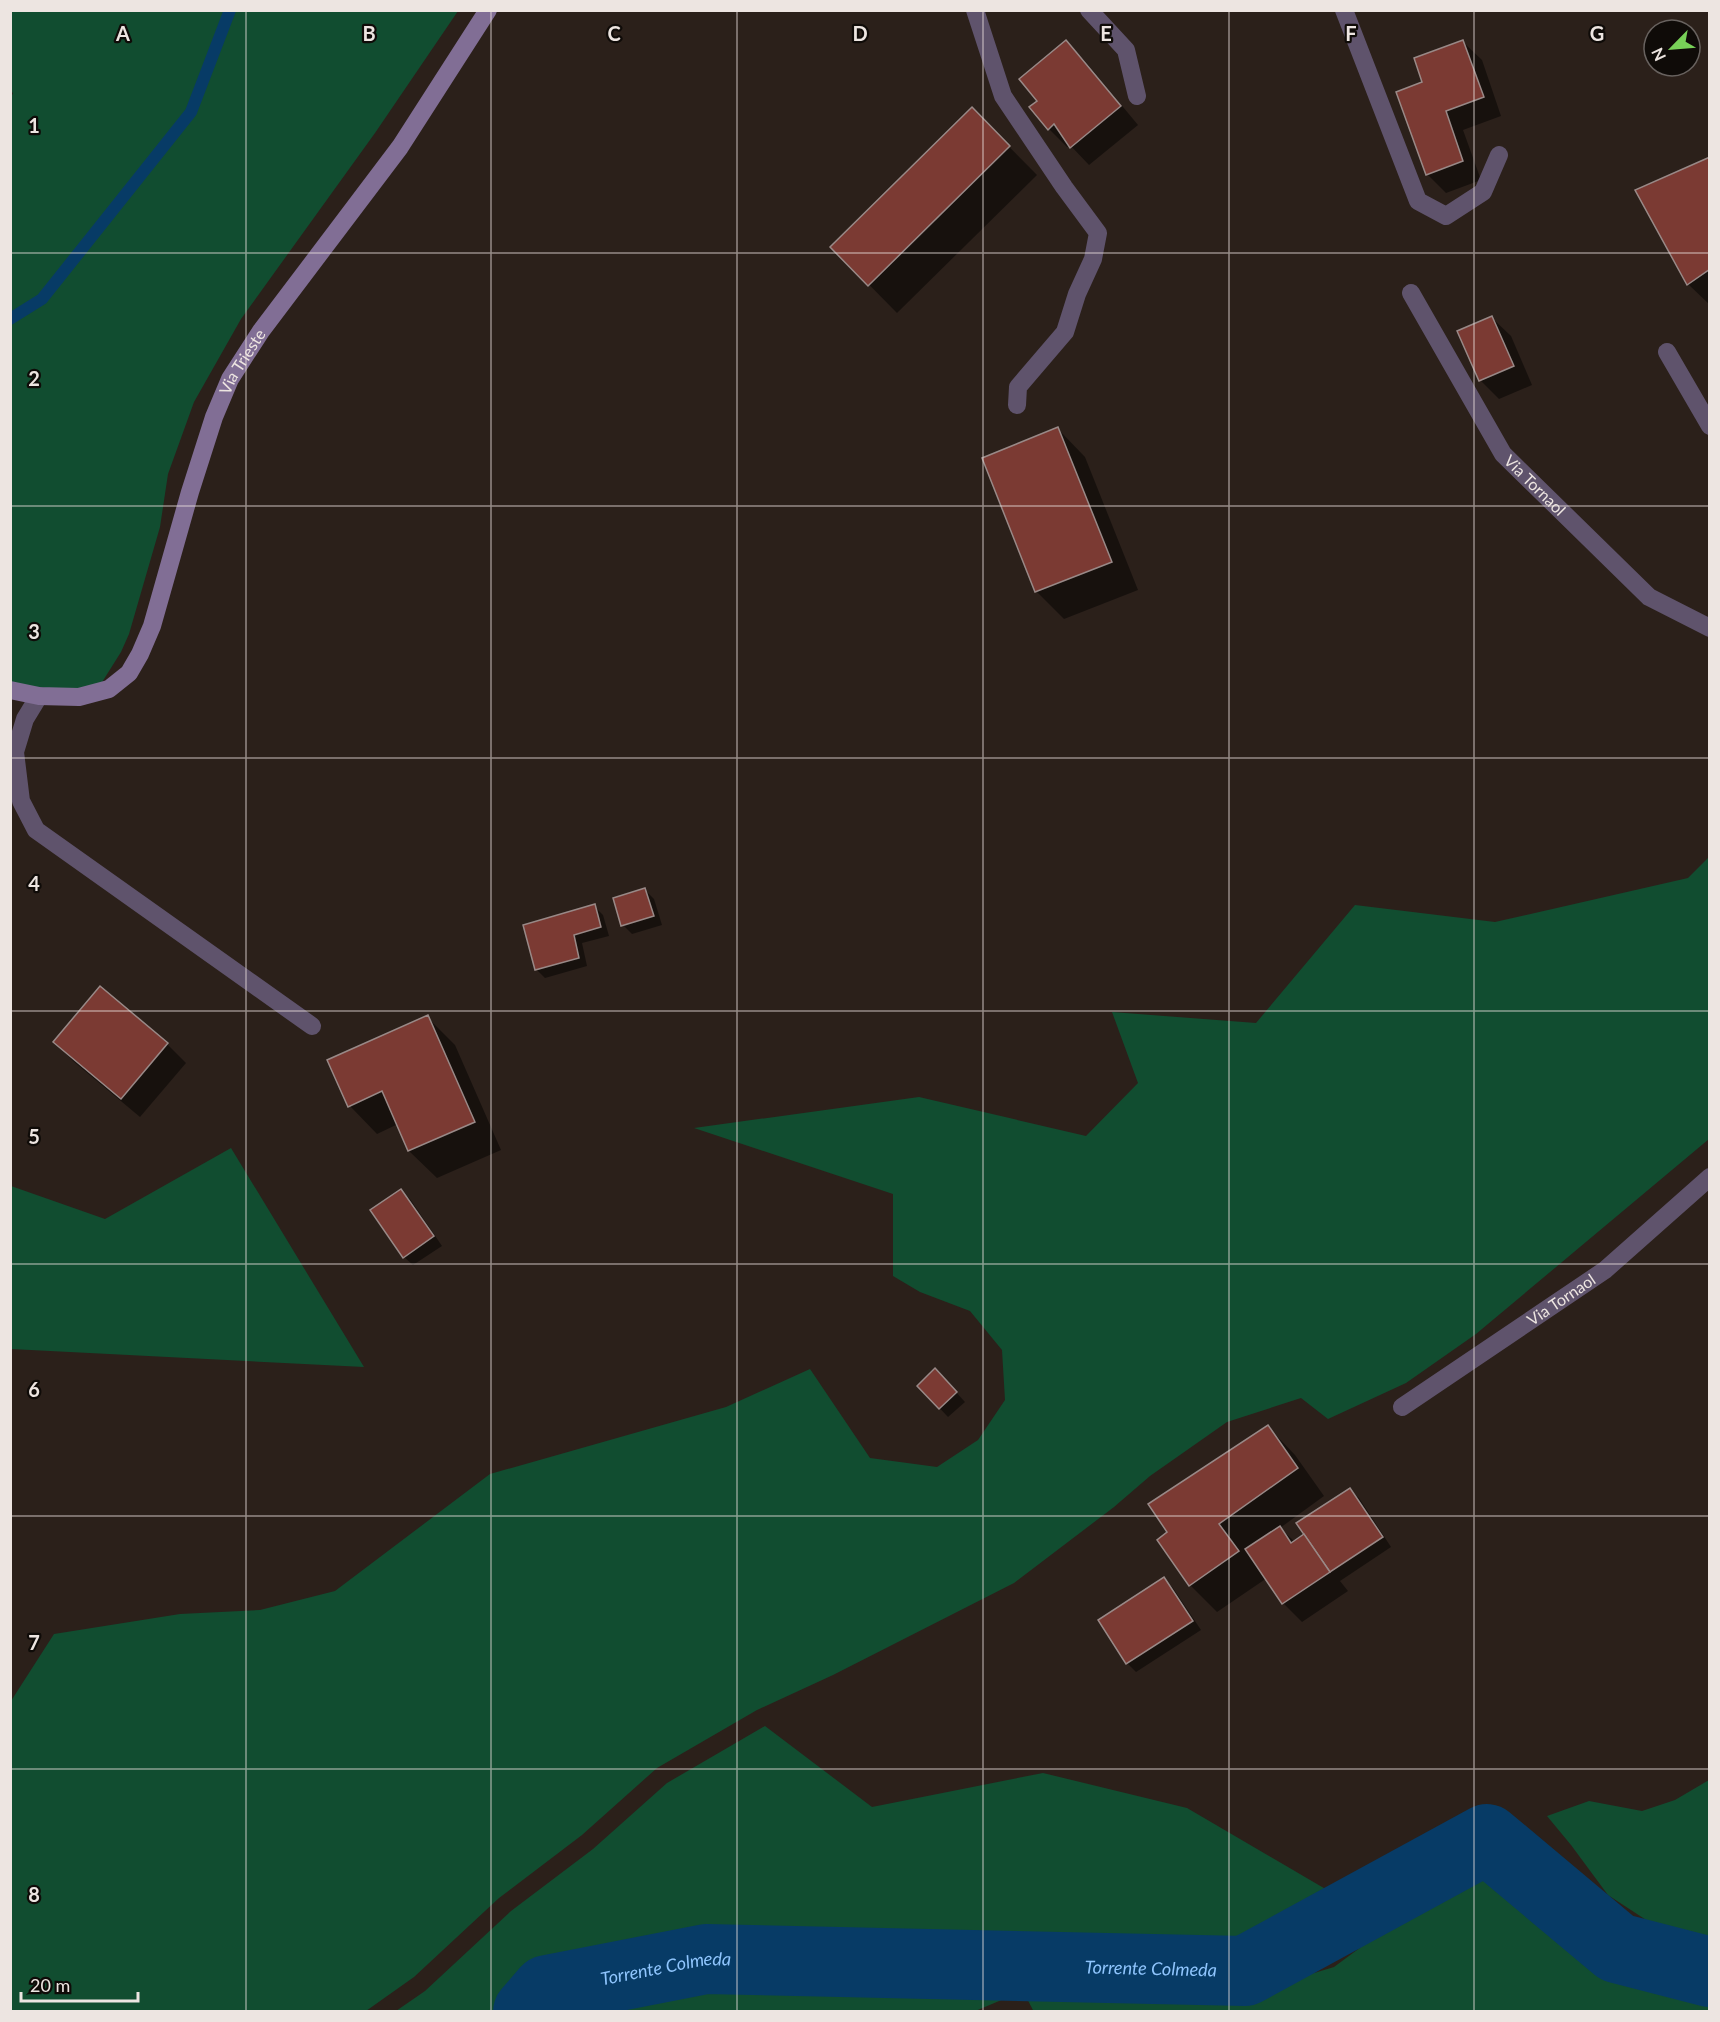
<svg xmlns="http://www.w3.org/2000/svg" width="1720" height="2022" font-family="Lato,sans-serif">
	<rect width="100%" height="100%" fill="#2b201a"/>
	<!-- green -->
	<g fill="#114d30">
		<polygon points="11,11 458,11 375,133 241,319 194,402 168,474 160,527 129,634 121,652 99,687 71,696 11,692 10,96 13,94 10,87"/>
		<polygon points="1709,857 1709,1139 1476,1334 1406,1383 1328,1419 1301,1398 1227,1422 1150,1476 1114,1507 1014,1583 833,1675 757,1710 657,1768 582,1835 499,1898 414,1977 366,2011 11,2011 11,1701 54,1634 180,1614 260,1610 335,1591 490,1474 726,1407 810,1369 870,1458 937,1467 978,1440 1005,1400 1002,1350 970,1311 920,1292 893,1276 893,1194 694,1128 919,1097 1086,1136 1138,1083 1112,1012 1256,1023 1355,905 1495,922 1688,878"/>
		<polygon points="231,1148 364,1367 11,1349 11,1186 105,1219"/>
		<polygon points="765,1726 872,1807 1043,1773 1187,1808 1363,1911 1321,1941 1287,1951 1217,1949 1145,1939 1083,1940 1023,1943 833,1936 789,1938 756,1937 698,1942 607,1967 568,1970 525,2011 396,2011 425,1991 511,1911 593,1849 667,1783"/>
		<polygon points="1709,1780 1709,1950 1663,1931 1608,1895 1571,1845 1547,1816 1589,1801 1642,1811 1675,1800"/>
		<polygon points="1535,1847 1550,1862 1589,1915 1649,1956 1709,1980 1709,2011 1034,2012 1023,1991 973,2012 566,2011 580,1998 612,1995 703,1970 756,1966 789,1968 833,1965 1024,1972 1143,1968 1215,1978 1291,1980 1334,1967 1422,1902 1519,1848"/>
	</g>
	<!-- shadow -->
	<g fill="#0007">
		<polygon points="1066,42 1084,60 1138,125 1089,165 1070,145 1067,147 1049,129"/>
		<polygon points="1463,42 1482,60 1501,116 1463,130 1481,180 1446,193 1427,174"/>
		<polygon points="972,109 1037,175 897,313 832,247"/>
		<polygon points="1710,158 1710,305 1688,284"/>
		<polygon points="1492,318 1511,336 1532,385 1499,399 1480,380"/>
		<polygon points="1058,429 1085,457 1138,590 1064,619 1036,591"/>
		<polygon points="645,890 654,899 662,925 632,934 623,925"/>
		<polygon points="594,906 603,915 609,936 582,943 587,966 545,978 536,969"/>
		<polygon points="100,988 167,1044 186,1063 140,1117 73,1061 55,1042"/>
		<polygon points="427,1017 455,1045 501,1150 437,1178 409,1151 398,1124 377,1134 350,1106"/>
		<polygon points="401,1191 410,1199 442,1246 413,1265 404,1257"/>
		<polygon points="944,1379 965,1402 948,1417 919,1386"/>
		<polygon points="1268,1427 1295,1455 1324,1496 1280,1528 1295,1542 1304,1536 1350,1490 1359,1498 1391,1547 1340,1581 1348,1591 1302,1622 1283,1603 1267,1578 1217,1612 1190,1585 1159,1540"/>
		<polygon points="1164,1579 1173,1588 1201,1630 1136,1672 1127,1663"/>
	</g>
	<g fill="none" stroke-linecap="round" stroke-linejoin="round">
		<!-- stream -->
		<polyline stroke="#073b66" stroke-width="12" points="10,319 42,299 191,112 230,10"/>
		<!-- river -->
		<path stroke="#073b66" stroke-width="70" id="s1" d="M528 2012 547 1990 706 1959 1245 1971 1487 1839 1617 1948 1710 1972"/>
	</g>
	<!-- building -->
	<g fill="#7b3a33" stroke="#998987" stroke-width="1.5">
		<polygon points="1066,40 1121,106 1070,148 1054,124 1048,130 1029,107 1037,101 1019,79"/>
		<polygon points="1463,40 1484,97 1446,111 1463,161 1426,175 1396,92 1422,82 1414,58"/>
		<polygon points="972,107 1010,146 868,286 830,247"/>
		<polygon points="1710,157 1710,269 1687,285 1635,190"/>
		<polygon points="1492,316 1514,366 1479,381 1457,331"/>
		<polygon points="1058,427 1112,562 1035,592 982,458"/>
		<polygon points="645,888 654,916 621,926 613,898"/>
		<polygon points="595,904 601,927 574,935 579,958 535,970 523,925"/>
		<polygon points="100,986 168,1043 121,1099 53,1042"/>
		<polygon points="428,1015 475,1122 408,1151 382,1091 348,1107 327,1060"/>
		<polygon points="401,1189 434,1236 403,1258 370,1210"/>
		<polygon points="935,1368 957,1392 939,1409 917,1386"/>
		<polygon points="1268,1425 1298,1468 1219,1524 1239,1551 1189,1586 1157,1540 1167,1532 1148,1504"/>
		<polygon points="1350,1488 1383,1537 1330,1572 1296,1523"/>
		<polygon points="1280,1526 1291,1543 1304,1534 1330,1572 1282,1604 1245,1549"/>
		<polygon points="1164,1577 1193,1621 1126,1664 1098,1620"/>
	</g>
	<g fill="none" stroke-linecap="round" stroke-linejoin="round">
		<!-- street -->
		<g stroke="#5f536c" stroke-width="18">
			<polyline points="975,10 1003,96 1064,187 1098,233 1093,259 1077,294 1065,332 1018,387 1017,405"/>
			<polyline points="1089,10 1126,50 1137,96"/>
			<polyline points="1344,10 1418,201 1446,216 1483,192 1499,155"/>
			<path id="s2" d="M1411 293 1503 454 1649 597 1710 628"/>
			<polyline points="1667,352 1710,426"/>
			<polyline points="39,696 25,719 15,752 21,801 36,830 312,1026"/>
			<path id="s3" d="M1402 1407 1605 1270 1710 1177"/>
		</g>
		<!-- secondary -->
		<path stroke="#816e95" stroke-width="18" id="s4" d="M10 690 39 696 79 697 109 689 129 673 140 654 152 626 190 492 214 417 230 379 261 331 400 147 488 10"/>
	</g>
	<!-- grid -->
	<path fill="none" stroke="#ede5e1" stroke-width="1.5" stroke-opacity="0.55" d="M246 10V2012M491 10V2012M737 10V2012M983 10V2012M1229 10V2012M1474 10V2012M10 253H1710M10 506H1710M10 758H1710M10 1011H1710M10 1264H1710M10 1516H1710M10 1769H1710"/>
	<g text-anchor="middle" stroke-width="4.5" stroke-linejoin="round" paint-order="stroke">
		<!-- street labels -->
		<g font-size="16" fill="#ede5e1" stroke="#0f0b08">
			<text dy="6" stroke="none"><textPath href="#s4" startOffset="459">Via Trieste</textPath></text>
			<text dy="6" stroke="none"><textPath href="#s2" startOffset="230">Via Tornaol</textPath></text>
			<text dy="6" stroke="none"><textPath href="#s3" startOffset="192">Via Tornaol</textPath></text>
		</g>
		<!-- water labels -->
		<g font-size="18" font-style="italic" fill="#8fc5fd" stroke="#0f0b08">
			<text dy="6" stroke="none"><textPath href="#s1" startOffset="636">Torrente Colmeda</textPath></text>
			<text dy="6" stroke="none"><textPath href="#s1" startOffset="150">Torrente Colmeda</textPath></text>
		</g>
	</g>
	<g font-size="20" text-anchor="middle" font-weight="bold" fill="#ede5e1" stroke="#0f0b08" stroke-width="4.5" stroke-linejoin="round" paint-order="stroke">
		<text x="123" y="41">A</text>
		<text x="369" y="41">B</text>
		<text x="614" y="41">C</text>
		<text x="860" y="41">D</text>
		<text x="1106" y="41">E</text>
		<text x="1351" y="41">F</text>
		<text x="1597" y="41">G</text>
		<text x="34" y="133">1</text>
		<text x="34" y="386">2</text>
		<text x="34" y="639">3</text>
		<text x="34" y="891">4</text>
		<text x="34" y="1144">5</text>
		<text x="34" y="1397">6</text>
		<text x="34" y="1650">7</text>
		<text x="34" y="1902">8</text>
	</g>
	<!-- border -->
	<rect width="1720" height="2022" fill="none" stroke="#ede5e1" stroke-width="24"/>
	<!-- north arrow -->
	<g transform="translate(1672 48) rotate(245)"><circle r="28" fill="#0f0b08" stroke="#68625f" stroke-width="1.5"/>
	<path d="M0-4.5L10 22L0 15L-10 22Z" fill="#78d158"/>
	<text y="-9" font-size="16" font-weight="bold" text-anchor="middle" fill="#ede5e1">N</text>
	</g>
	<!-- scale -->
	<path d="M21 1992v9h117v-9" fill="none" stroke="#ede5e1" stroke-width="3"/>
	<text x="30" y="1992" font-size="18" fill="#ede5e1" stroke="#0f0b08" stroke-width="4.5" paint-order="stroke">20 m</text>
</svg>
